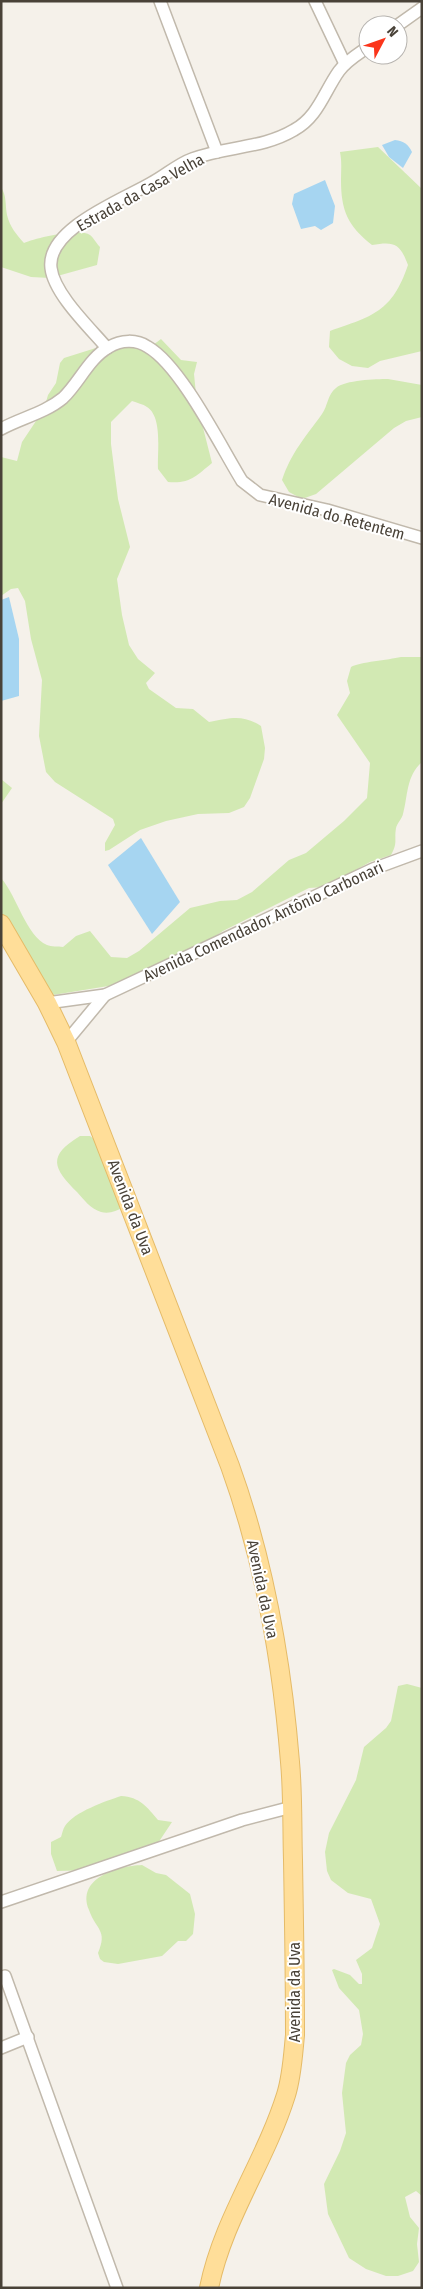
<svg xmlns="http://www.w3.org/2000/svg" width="423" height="2289" font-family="'Fira Sans Condensed',sans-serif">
	<rect width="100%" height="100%" fill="#f5f1ea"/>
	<!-- green -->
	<g fill="#d2e9b3">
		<path d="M378 147 422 189V351L380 361 368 368 352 366 339 359 329 347 330 331C373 316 392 312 408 265 400 244 395 241 372 245 348 226 341 211 341 180 341 170 342 162 340 152Z"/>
		<path d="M1 187C7 197 5 204 7 215 10 227 16 234 24 243 36 238 79 228 90 235 93 237 97 244 100 247L97 265 50 278 31 277 1 267Z"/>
		<path d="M161 339 181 360 197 362 194 374 197 404 212 463C196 476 190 484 168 482L158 469C157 453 163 417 147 407 143 404 137 403 132 401L111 422V444L118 499 130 547 117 579 122 615 129 645 138 659 155 673 146 683 149 689 176 708 193 709 209 722C231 718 242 714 261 726L265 748 264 759 250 798 244 807 229 813 198 814 166 821 140 830 109 850 105 851V843L115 825 113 819 55 782 46 772 39 736 42 680 31 639 25 601 18 588 11 589 1 596V457L17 461 22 442 44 409 48 395 56 383 60 363 64 358 99 347 149 348Z"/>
		<path d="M388 379 422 385V417L406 421 394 428 316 494 302 499 289 492 282 480C292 451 305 438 322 414 328 406 327 395 336 388 345 380 376 379 388 379Z"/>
		<path d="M401 657H422V762C406 776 408 796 403 814 402 819 397 823 396 828 394 841 398 842 391 855L370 862 325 887 309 888 223 931 198 948 133 982 53 995 1 921V878C17 896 26 936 47 945 51 947 58 946 63 947L76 936 90 931 111 957 127 958 139 951 190 908 220 901 237 900 252 892 289 860 306 853 344 821 367 798 370 763 337 715 350 693 347 681 351 667C360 662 388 660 401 657Z"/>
		<polygon points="1,779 12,788 1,804"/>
		<path d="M80 1136H90L104 1147 124 1207C116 1211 110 1214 101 1212 91 1209 84 1200 77 1192 53 1168 47 1156 80 1136Z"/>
		<polygon points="407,1684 422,1688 422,2196 416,2191 405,2197 410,2217 419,2228 417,2244 419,2262 413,2271 398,2276 386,2276 366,2269 349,2258 328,2214 324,2184 340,2151 346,2133 342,2093 346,2063 350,2055 361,2045 363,2034 359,2010 339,1988 332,1970 334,1969 350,1975 359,1984 362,1984 362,1974 356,1960 372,1948 380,1924 371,1899 348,1893 331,1880 327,1871 325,1852 329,1833 356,1780 364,1747 386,1728 391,1721 398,1686"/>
		<path d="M121 1796C140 1797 147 1807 158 1820L172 1822 158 1843 93 1870 57 1871 51 1854V1842L61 1837C62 1834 63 1829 65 1826 74 1812 106 1801 121 1796Z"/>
		<path d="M142 1865 156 1873 166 1875 190 1894 195 1914 193 1934 186 1941H178L162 1956 118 1964 104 1962 100 1959 98 1953C108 1930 96 1930 89 1910 76 1878 118 1866 142 1865Z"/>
	</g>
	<!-- water -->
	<g fill="#a6d5f1">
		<path d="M395 140C404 141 408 144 412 152L403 168 389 157 382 145Z"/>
		<polygon points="325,180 335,206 333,223 321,230 315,226 301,229 292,204 294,194"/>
		<polygon points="9,597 19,639 19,696 1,701 1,600"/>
		<polygon points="141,838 180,902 152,934 108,865"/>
	</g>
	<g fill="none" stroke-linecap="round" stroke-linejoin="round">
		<!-- minor casing -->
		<g stroke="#c1b9ac" stroke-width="14">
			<g id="minor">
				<polyline points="160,1 217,152"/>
				<polyline points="315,1 345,64"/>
				<polyline points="398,25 422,8"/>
				<path d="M107 348C90 328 54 294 51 268 46 228 125 199 153 182 166 175 178 164 192 159 226 146 262 149 294 130 318 117 324 92 339 71 346 61 358 54 368 47"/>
				<path d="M1 429C21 418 45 413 63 398 79 383 89 358 109 347 121 340 136 339 148 347 181 366 221 447 242 481L260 495 327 510 422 538"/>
				<polyline points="47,1003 105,995 373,869 422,851"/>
				<polyline points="66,1042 105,995"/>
				<polyline points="1,1902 242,1820 292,1807"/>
				<polyline points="5,1976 117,2288"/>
				<polyline points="1,2048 28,2037"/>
			</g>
		</g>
		<!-- primary casing -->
		<g stroke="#e5bb68" stroke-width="20">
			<path id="primary" d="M1 924 47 1003 66 1042 230 1466C264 1560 282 1662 290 1762 293 1794 292 1828 293 1860 294 1918 295 1977 295 2035 293 2055 292 2076 286 2095 265 2162 223 2219 209 2288"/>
		</g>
		<!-- minor -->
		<use href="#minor" stroke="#fff" stroke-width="11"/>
		<!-- primary -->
		<use href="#primary" stroke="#ffde99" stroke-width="18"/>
	</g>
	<g text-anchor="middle" stroke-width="4" stroke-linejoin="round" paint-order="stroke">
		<!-- street labels -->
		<g font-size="16" fill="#494238" stroke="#fff">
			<text transform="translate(140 192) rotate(-29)" y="6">Estrada da Casa Velha</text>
			<text transform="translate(337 516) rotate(15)" y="6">Avenida do Retentem</text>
			<text transform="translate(263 921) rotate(-25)" y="6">Avenida Comendador Antônio Carbonari</text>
			<text transform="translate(131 1207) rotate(69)" y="6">Avenida da Uva</text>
			<text transform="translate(263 1589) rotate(78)" y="6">Avenida da Uva</text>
			<text transform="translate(294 1992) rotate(-90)" y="6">Avenida da Uva</text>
		</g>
	</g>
	<!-- border -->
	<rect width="423" height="2289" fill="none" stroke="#494238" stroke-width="5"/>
	<!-- north arrow -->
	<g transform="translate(383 40) rotate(49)"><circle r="24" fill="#ffffff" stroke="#b6b3af"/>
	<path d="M0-4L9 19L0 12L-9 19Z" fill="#fb351b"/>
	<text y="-8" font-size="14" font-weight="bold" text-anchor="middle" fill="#494238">N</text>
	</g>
</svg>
